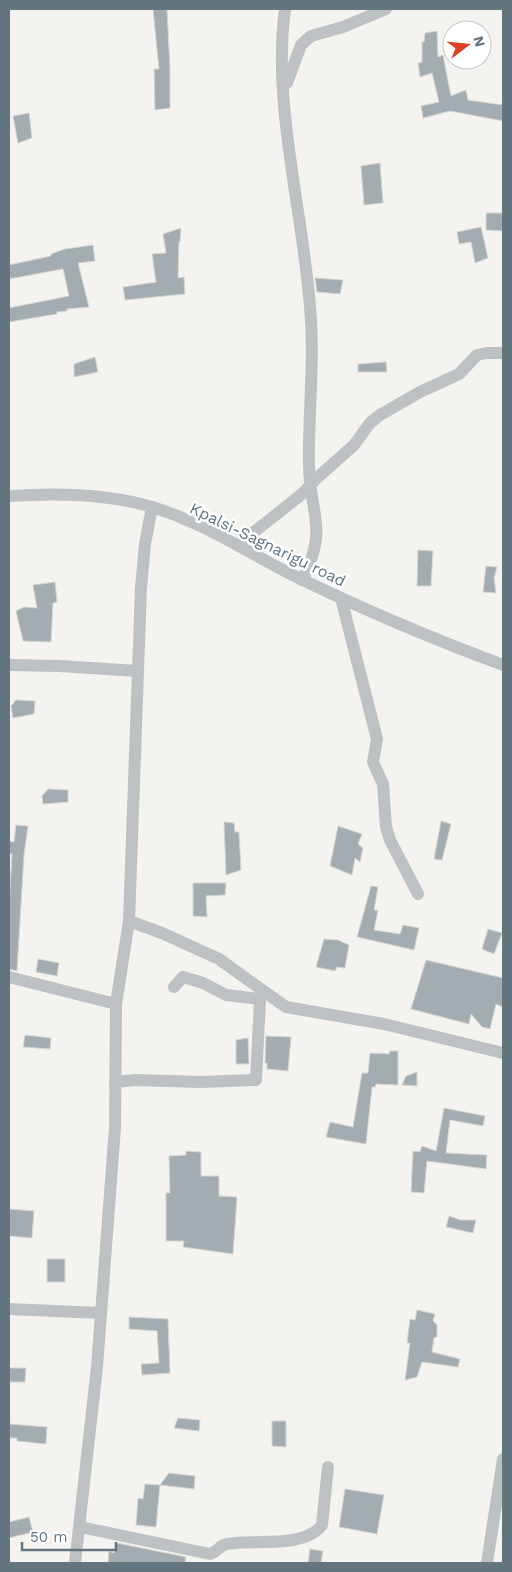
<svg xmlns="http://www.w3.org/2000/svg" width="512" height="1572" font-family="'Work Sans',sans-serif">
	<rect width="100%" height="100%" fill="#f4f3ef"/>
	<!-- building -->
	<g fill="#a3adb1" stroke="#d5d5d2">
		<polygon points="153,9 167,9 170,68 170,108 155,110 154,69 159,69"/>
		<polygon points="437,31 438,57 443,55 451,96 466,90 468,100 503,105 503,121 450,111 423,118 421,106 439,102 432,73 420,77 418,63 422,62 422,42 424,42 425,33"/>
		<polygon points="29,113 32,138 18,143 13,116"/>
		<polygon points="380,163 383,203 364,205 361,166"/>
		<polygon points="486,213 503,213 503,231 486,230"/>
		<polygon points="481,227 488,258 475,263 471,242 459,244 457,232"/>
		<polygon points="181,228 180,242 179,242 178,278 184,277 185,294 125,300 123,287 156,282 152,254 166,253 163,234"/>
		<polygon points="93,245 95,261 78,263 89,307 67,309 67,311 57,312 57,314 9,322 9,308 69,296 63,269 9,279 9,265 51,256 51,254 65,249"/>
		<polygon points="315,278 343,280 340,294 317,292"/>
		<polygon points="95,357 98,372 74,377 74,364"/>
		<polygon points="386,362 387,372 358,372 358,364"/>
		<polygon points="418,550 433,551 431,586 417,586"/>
		<polygon points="486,566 497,567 494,578 496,593 483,592"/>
		<polygon points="55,582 57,602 53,603 51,642 23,641 16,611 24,607 37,608 33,585"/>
		<polygon points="16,700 35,701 34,714 13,718 11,706"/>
		<polygon points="48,789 68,790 68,802 43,804 42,796"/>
		<polygon points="441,821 451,824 442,860 434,859"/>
		<polygon points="224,822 234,823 235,832 239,832 241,870 226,875"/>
		<polygon points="16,825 28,826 24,855 17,971 9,969 9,906 12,854 9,853 9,841 14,842"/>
		<polygon points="338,826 362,834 358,844 363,848 360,862 355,858 352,875 330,866"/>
		<polygon points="193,883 226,883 225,895 206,896 207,917 193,916"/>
		<polygon points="371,886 378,887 374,910 378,910 374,930 400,934 403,925 419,928 414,950 357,937"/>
		<polygon points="488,929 502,933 494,954 482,949"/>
		<polygon points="324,939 338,940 349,945 345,968 337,967 335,971 316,967"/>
		<polygon points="38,959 59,963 57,976 36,972"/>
		<polygon points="426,960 503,978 503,1007 496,1004 490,1029 482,1027 471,1014 469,1024 411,1009"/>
		<polygon points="25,1035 51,1038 50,1049 23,1047"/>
		<polygon points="266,1036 291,1037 288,1071 267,1069 267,1063 265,1063"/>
		<polygon points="248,1038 249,1064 236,1064 236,1040"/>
		<polygon points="390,1051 398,1051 398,1085 376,1084 375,1087 372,1087 366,1144 326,1137 330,1122 353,1127 362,1073 368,1073 370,1053 389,1054"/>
		<polygon points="417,1072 417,1086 402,1085 406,1076"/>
		<polygon points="444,1108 485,1116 483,1126 450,1120 446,1153 487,1155 486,1169 427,1161 424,1193 411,1192 413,1151 420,1152 422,1146 436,1151"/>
		<polygon points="186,1151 201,1152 201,1176 219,1176 219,1196 237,1197 233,1254 183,1247 184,1241 166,1241 166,1193 170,1193 169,1156 186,1155"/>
		<polygon points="9,1209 34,1211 32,1238 9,1236"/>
		<polygon points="449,1216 461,1220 476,1220 473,1233 446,1227"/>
		<rect x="47" y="1259" width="18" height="23"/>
		<polygon points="417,1310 435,1314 433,1321 437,1325 437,1337 434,1338 432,1352 460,1359 458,1367 422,1362 417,1377 405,1380 410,1343 407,1343 410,1319 415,1320"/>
		<polygon points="129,1317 168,1319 170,1373 142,1375 141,1364 159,1363 157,1331 129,1329"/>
		<polygon points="9,1368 26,1368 25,1382 9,1382"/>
		<polygon points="178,1418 200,1420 199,1431 174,1428"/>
		<polygon points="272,1421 286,1421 286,1447 272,1446"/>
		<polygon points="9,1424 47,1427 46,1444 17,1441 17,1438 9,1438"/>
		<polygon points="169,1473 195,1476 194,1489 160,1485"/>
		<polygon points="145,1484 160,1485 156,1527 136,1525 138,1498 143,1499"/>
		<polygon points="345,1489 384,1495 377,1534 339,1527"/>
		<polygon points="29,1517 33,1532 9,1538 9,1522"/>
		<polygon points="117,1543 186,1557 185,1563 108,1563 109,1551 114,1553"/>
		<polygon points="310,1549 323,1551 321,1563 308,1563"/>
	</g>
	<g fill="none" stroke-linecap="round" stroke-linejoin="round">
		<!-- street -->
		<g stroke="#bdc1c4" stroke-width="12">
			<path d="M285 9C272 103 303 212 310 307 315 360 308 413 309 466 310 516 329 529 302 580"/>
			<polyline points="287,83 301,45 311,36 343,27 386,9"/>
			<path d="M9 496C53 493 109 494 152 507 206 523 254 557 305 581 369 612 436 640 503 665"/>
			<polyline points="239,544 302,494 317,478 354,445 370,423 380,415 420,392 459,374 477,355 486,353 503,353"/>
			<polyline points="341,598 377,739 373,762 383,784 386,827 390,840 418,894"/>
			<polyline points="9,665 59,666 138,671"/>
			<polyline points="129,921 162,933 219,959 286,1007 384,1024 503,1053"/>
			<polyline points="9,977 116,1004"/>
			<polyline points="115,1082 135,1080 200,1082 256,1080 260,999 226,995 203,983 183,977 174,987"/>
			<polyline points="9,1309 101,1313"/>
			<path d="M80 1527 210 1554C217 1552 220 1545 227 1544 254 1539 304 1549 322 1525L328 1467"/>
			<polyline points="75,1563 97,1367 115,1127 116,1004 129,921 141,588 145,544 152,507"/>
			<polyline points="487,1563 503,1459"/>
		</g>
	</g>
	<g text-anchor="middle" stroke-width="5" stroke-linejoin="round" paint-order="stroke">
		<!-- street labels -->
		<g font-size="16" fill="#637680" stroke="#fff">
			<text transform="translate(268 544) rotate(26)" y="6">Kpalsi-Sagnarigu road</text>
		</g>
	</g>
	<!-- border -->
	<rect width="512" height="1572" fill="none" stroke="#637680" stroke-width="20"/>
	<!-- north arrow -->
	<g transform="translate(467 45) rotate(74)"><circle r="24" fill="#ffffff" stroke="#c1c8cc"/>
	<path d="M0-4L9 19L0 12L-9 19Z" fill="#df4024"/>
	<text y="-8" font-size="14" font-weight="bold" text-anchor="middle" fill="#637680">N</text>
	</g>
	<!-- scale -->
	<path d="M22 1542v8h94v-8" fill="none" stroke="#637680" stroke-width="2.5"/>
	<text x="30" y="1542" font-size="15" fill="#637680" stroke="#ffffff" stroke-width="4" paint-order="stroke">50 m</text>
</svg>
